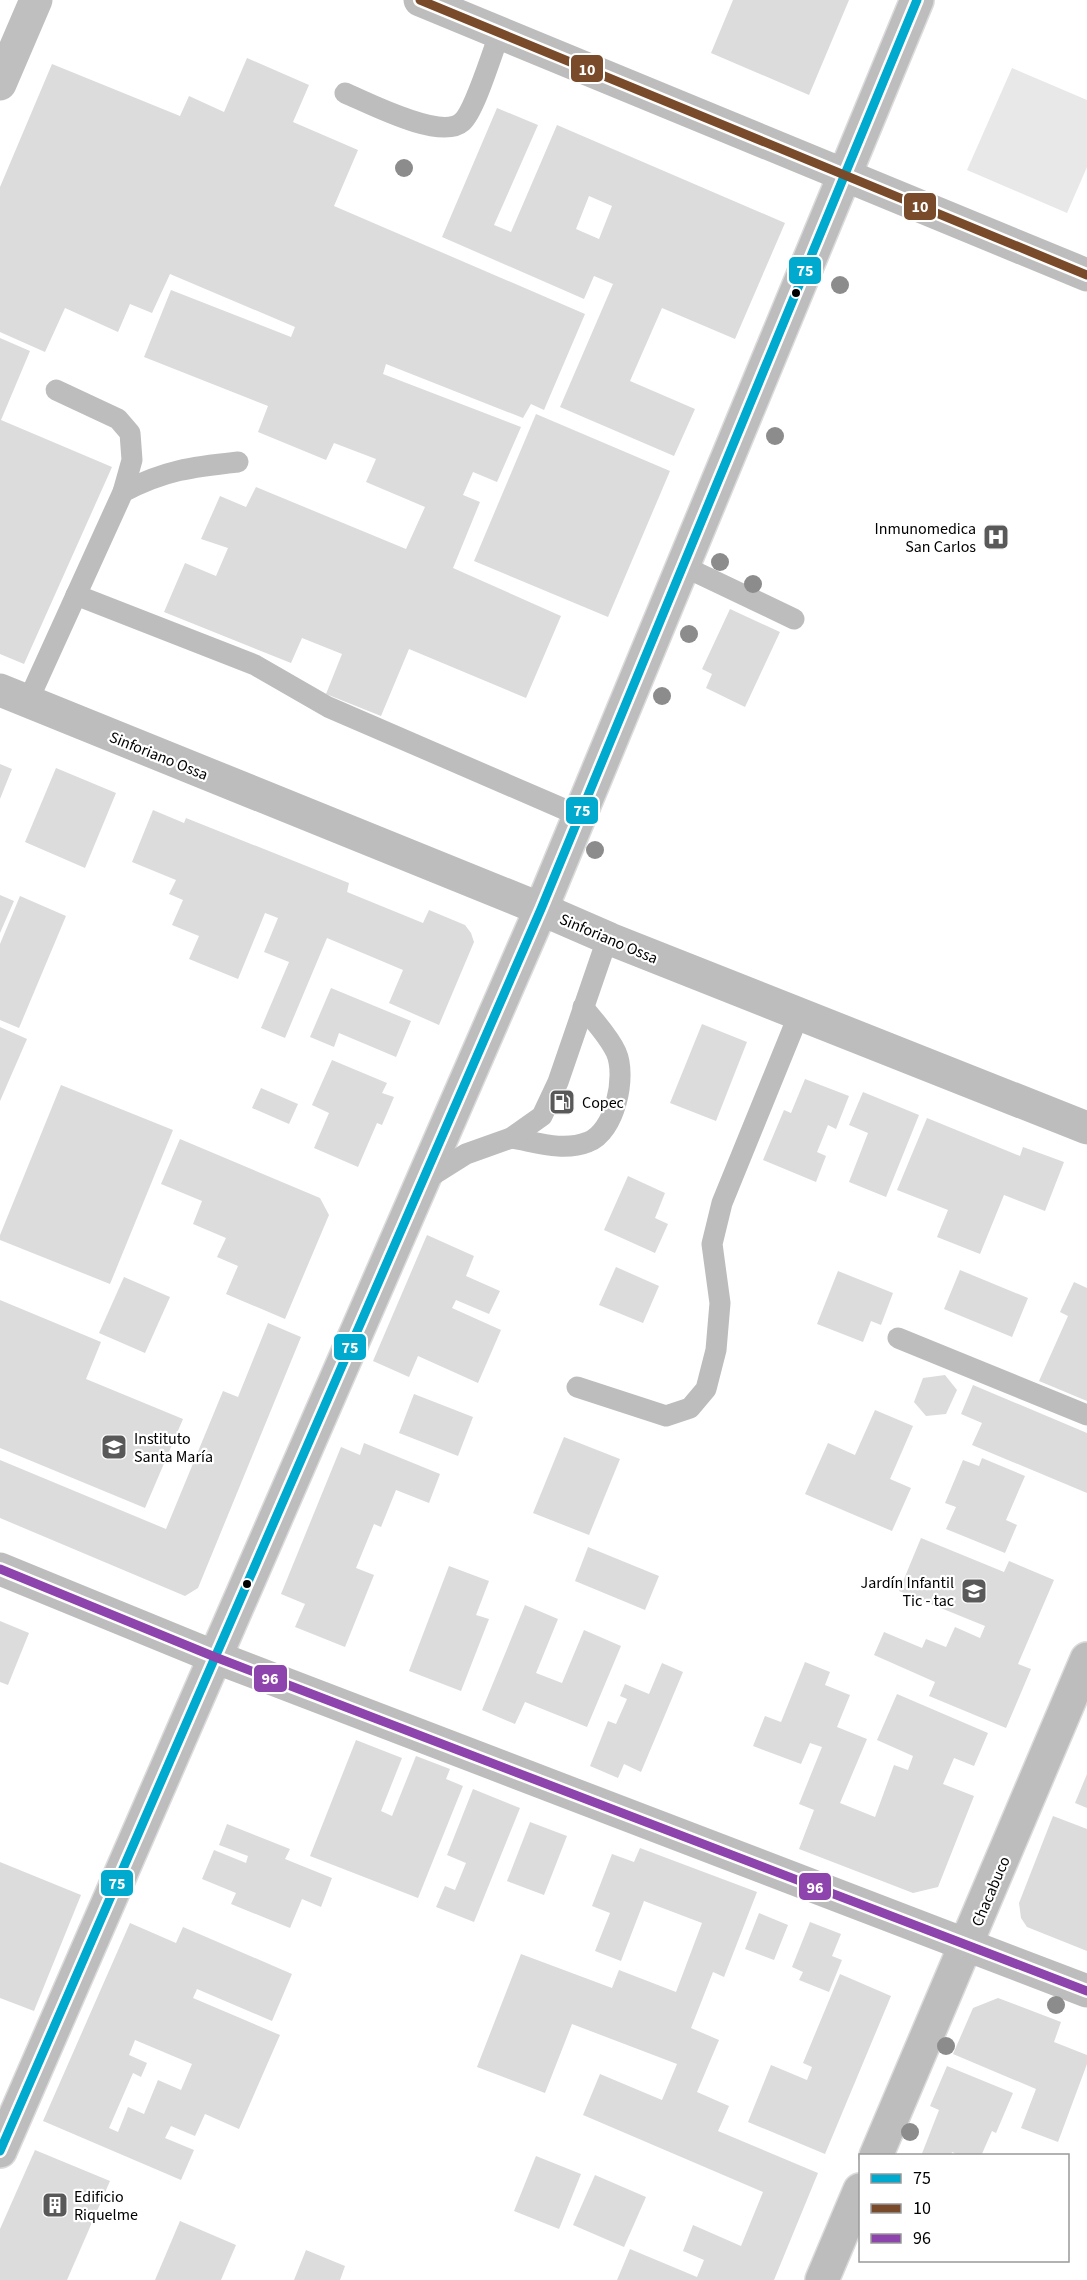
<svg xmlns="http://www.w3.org/2000/svg" width="1087" height="2280" font-family="'Source Sans 3',sans-serif">
	<rect width="100%" height="100%" fill="#fff"/>
	<!-- green -->
	<polygon fill="#e8e8e8" points="1012,68 1087,100 1087,167 1067,213 967,170"/>
	<!-- building -->
	<g fill="#dcdcdc" fill-rule="evenodd">
		<polygon points="733,0 849,0 809,95 711,53"/>
		<polygon points="247,58 309,85 293,122 358,150 334,206 585,314 544,410 531,404 523,418 386,364 383,374 521,427 497,482 473,472 463,495 480,502 453,568 561,616 526,698 409,649 381,716 326,694 342,654 302,638 291,663 164,612 185,563 216,576 228,548 201,539 220,496 246,507 256,487 406,549 425,507 366,482 376,459 334,443 326,460 258,432 268,406 144,357 171,290 291,337 295,327 170,274 152,313 130,304 118,332 65,308 45,352 0,332 0,187 52,64 180,116 189,96 224,112"/>
		<path d="M497 108 538 125 494 225 511 232 557 125 785 223 735 339 662 308 630 381 695 409 674 456 560 407 613 284 594 276 584 299 442 237ZM589 196 612 206 599 239 576 229Z"/>
		<polygon points="0,338 30,351 1,420 112,467 24,664 0,654"/>
		<polygon points="536,414 670,471 608,617 474,561"/>
		<polygon points="730,609 780,632 745,707 706,688 712,674 702,669"/>
		<polygon points="0,764 12,769 0,799"/>
		<polygon points="56,768 116,793 85,868 25,842"/>
		<polygon points="153,810 184,823 186,818 349,883 347,892 423,923 429,910 465,925 471,933 474,942 439,1025 389,1003 403,970 327,938 285,1038 261,1028 289,962 264,952 278,918 265,913 238,979 189,959 199,936 172,925 183,900 169,894 176,880 132,862"/>
		<polygon points="0,895 14,901 0,933"/>
		<polygon points="20,896 66,916 19,1028 0,1020 0,944"/>
		<polygon points="331,988 411,1021 396,1057 339,1033 334,1047 310,1037"/>
		<polygon points="702,1024 747,1042 716,1121 670,1103"/>
		<polygon points="0,1027 27,1039 0,1101"/>
		<polygon points="332,1060 387,1083 382,1093 394,1097 382,1125 377,1123 358,1167 314,1148 329,1113 312,1105"/>
		<polygon points="805,1079 849,1096 836,1129 828,1125 817,1152 826,1156 816,1182 763,1160 784,1110 791,1113"/>
		<polygon points="61,1085 173,1130 110,1284 0,1240 0,1235"/>
		<polygon points="261,1088 298,1104 289,1124 252,1108"/>
		<polygon points="863,1092 919,1115 886,1197 849,1182 868,1133 849,1125"/>
		<polygon points="927,1118 1020,1156 1023,1147 1064,1162 1045,1211 1004,1195 980,1254 937,1237 948,1210 897,1190"/>
		<polygon points="180,1139 320,1198 329,1215 285,1319 226,1294 238,1266 217,1257 226,1238 193,1224 202,1201 161,1184"/>
		<polygon points="628,1176 665,1193 655,1218 668,1224 655,1253 604,1230"/>
		<polygon points="427,1235 474,1256 466,1276 500,1291 489,1314 456,1300 452,1308 501,1330 478,1383 418,1356 409,1377 373,1361"/>
		<polygon points="616,1267 659,1286 643,1323 599,1305"/>
		<polygon points="960,1270 1028,1298 1012,1337 944,1309"/>
		<polygon points="838,1271 893,1293 881,1325 871,1321 863,1342 817,1324"/>
		<polygon points="124,1277 170,1297 145,1353 99,1333"/>
		<polygon points="1074,1282 1087,1288 1087,1401 1039,1381 1068,1316 1060,1312"/>
		<polygon points="0,1300 101,1342 86,1379 183,1419 145,1508 0,1448"/>
		<polygon points="268,1323 301,1337 198,1588 185,1596 0,1518 0,1460 166,1529 223,1391 238,1397"/>
		<polygon points="945,1375 957,1390 946,1414 926,1416 914,1402 923,1378"/>
		<polygon points="973,1385 1087,1433 1087,1493 972,1445 982,1423 961,1414"/>
		<polygon points="414,1394 473,1417 458,1456 399,1433"/>
		<polygon points="875,1410 913,1426 890,1479 911,1488 892,1531 805,1494 828,1443 855,1455"/>
		<polygon points="564,1437 620,1459 589,1535 533,1513"/>
		<polygon points="364,1443 440,1474 429,1503 396,1490 381,1527 374,1524 356,1568 374,1575 345,1647 295,1627 305,1604 281,1594 341,1447 360,1455"/>
		<polygon points="982,1458 1025,1476 1006,1520 1017,1525 1005,1553 946,1529 956,1507 945,1503 963,1460 979,1466"/>
		<polygon points="921,1538 1004,1572 1009,1561 1054,1580 1018,1664 1031,1669 1006,1728 929,1696 935,1682 874,1655 884,1632 922,1648 926,1639 946,1647 955,1627 980,1638 985,1626 899,1591"/>
		<polygon points="588,1547 659,1576 645,1610 575,1581"/>
		<polygon points="449,1566 489,1581 476,1615 489,1619 461,1691 409,1671"/>
		<polygon points="525,1605 558,1619 536,1673 562,1683 584,1630 621,1646 587,1727 525,1702 515,1724 482,1710"/>
		<polygon points="0,1621 29,1633 8,1685 0,1682"/>
		<polygon points="805,1662 830,1672 825,1685 850,1695 837,1727 867,1739 840,1803 875,1817 894,1765 908,1770 913,1756 877,1740 897,1694 988,1733 974,1766 954,1758 943,1784 974,1796 938,1887 913,1893 799,1849 814,1810 799,1804 822,1747 810,1743 801,1764 753,1746 765,1716 781,1722"/>
		<polygon points="662,1663 683,1672 641,1772 624,1764 618,1778 590,1766 608,1721 616,1724 627,1699 620,1696 625,1684 649,1694"/>
		<polygon points="356,1740 402,1758 381,1811 392,1816 416,1756 450,1769 446,1779 463,1786 418,1898 310,1856"/>
		<polygon points="1087,1774 1087,1808 1075,1803"/>
		<polygon points="473,1789 520,1808 474,1922 436,1907 445,1886 455,1890 466,1863 447,1855"/>
		<polygon points="1053,1816 1087,1829 1087,1951 1027,1927 1021,1918 1019,1903"/>
		<polygon points="530,1822 567,1836 544,1895 507,1881"/>
		<polygon points="227,1824 290,1849 285,1859 332,1878 321,1907 302,1899 290,1928 231,1904 236,1893 202,1879 214,1850 246,1863 248,1856 219,1845"/>
		<polygon points="640,1848 757,1892 724,1977 713,1972 691,2028 719,2040 697,2092 729,2106 718,2131 818,2173 774,2280 617,2280 630,2249 697,2277 704,2260 683,2251 693,2225 741,2246 763,2192 583,2115 600,2074 662,2100 677,2064 572,2024 545,2093 477,2067 521,1954 612,1988 619,1970 676,1992 702,1923 644,1901 621,1961 595,1951 610,1913 592,1906 612,1854 634,1862"/>
		<polygon points="0,1862 81,1895 34,2011 0,1998"/>
		<polygon points="759,1913 788,1925 774,1960 745,1949"/>
		<polygon points="810,1922 841,1934 832,1956 842,1960 829,1992 799,1980 803,1972 792,1967"/>
		<path d="M130 1923 176 1943 183 1927 292 1974 272 2021 197 1989 193 1998 280 2035 239 2129 205 2114 195 2136 171 2126 165 2138 194 2150 181 2180 43 2121ZM135 2040 192 2064 181 2090 158 2080 144 2114 128 2107 118 2132 109 2128 133 2073 141 2077 147 2063 129 2055Z"/>
		<polygon points="840,1974 891,1996 825,2154 748,2122 771,2065 807,2080 812,2067 803,2063"/>
		<polygon points="998,1998 1061,2022 1054,2042 1087,2055 1087,2064 1058,2142 1021,2128 1036,2089 953,2054 973,2008"/>
		<polygon points="947,2066 1013,2093 996,2133 992,2131 981,2156 961,2156 952,2152 951,2156 921,2156 939,2110 930,2106"/>
		<polygon points="35,2150 110,2181 67,2280 0,2280 0,2229"/>
		<polygon points="536,2156 581,2174 559,2229 514,2211"/>
		<polygon points="595,2175 646,2197 624,2247 573,2225"/>
		<polygon points="180,2221 236,2245 221,2280 155,2280"/>
		<polygon points="306,2250 345,2266 340,2280 294,2280"/>
	</g>
	<g fill="none" stroke-linecap="round" stroke-linejoin="round">
		<!-- primary casing -->
		<g stroke="#dbdbdb" stroke-width="36">
			<g id="primary">
				<polyline points="0,2151 541,909 917,0"/>
				<polyline points="876,2156 1087,1659"/>
				<polyline points="822,2280 860,2190"/>
			</g>
		</g>
		<!-- service -->
		<g stroke="#bdbdbd" stroke-width="21">
			<path d="M345 93C369 103 441 141 462 122 475 111 492 52 500 33"/>
			<polyline points="56,390 118,419 130,433 132,460 123,492"/>
			<polyline points="683,566 794,619"/>
			<polyline points="76,595 255,665 328,707 580,816"/>
			<path d="M28 701 123 492C165 470 192 467 238 462"/>
			<path d="M511 1138C536 1142 563 1152 588 1142 615 1132 627 1076 616 1052 608 1035 594 1021 583 1007"/>
			<polyline points="423,1181 466,1154 511,1138 542,1116 558,1082 602,954 610,939"/>
			<polyline points="898,1338 1087,1415"/>
			<polyline points="577,1387 666,1416 690,1408 706,1389 716,1350 720,1303 712,1244 722,1203 799,1014"/>
		</g>
		<!-- minor -->
		<polyline stroke="#bdbdbd" stroke-width="33" points="0,690 541,909 610,939 1087,1128"/>
		<!-- tertiary -->
		<g stroke="#bdbdbd" stroke-width="33">
			<polyline points="420,0 1087,275"/>
			<polyline points="0,1569 215,1657 1087,1991"/>
		</g>
		<!-- secondary -->
		<polyline stroke="#bfbfbf" stroke-width="33" points="0,84 36,0"/>
		<!-- primary -->
		<use href="#primary" stroke="#bdbdbd" stroke-width="33"/>
		<!-- bus-1 casing -->
		<g stroke="#fff" stroke-width="14">
			<polyline id="bus-1" points="0,2151 541,909 917,0"/>
		</g>
		<!-- bus-2 casing -->
		<g stroke="#fff" stroke-width="14">
			<polyline id="bus-2" points="420,0 1087,275"/>
		</g>
		<!-- bus-3 casing -->
		<g stroke="#fff" stroke-width="14">
			<polyline id="bus-3" points="0,1569 215,1657 1087,1991"/>
		</g>
		<!-- bus-1 -->
		<use href="#bus-1" stroke="#00a9ce" stroke-width="9"/>
		<!-- bus-2 -->
		<use href="#bus-2" stroke="#7a4b2a" stroke-width="9"/>
		<!-- bus-3 -->
		<use href="#bus-3" stroke="#8e44ad" stroke-width="9"/>
	</g>
	<!-- trees -->
	<g fill="#8c8c8c">
		<circle cx="404" cy="168" r="9"/>
		<circle cx="840" cy="285" r="9"/>
		<circle cx="775" cy="436" r="9"/>
		<circle cx="720" cy="562" r="9"/>
		<circle cx="753" cy="584" r="9"/>
		<circle cx="689" cy="634" r="9"/>
		<circle cx="662" cy="696" r="9"/>
		<circle cx="595" cy="850" r="9"/>
		<circle cx="1056" cy="2005" r="9"/>
		<circle cx="946" cy="2046" r="9"/>
		<circle cx="910" cy="2132" r="9"/>
	</g>
	<!-- icons -->
	<defs>
		<g id="hospital-square" transform="scale(1.35)"><rect x="-9" y="-9" width="18" height="18" rx="4" fill="#595959" stroke="#fff"/><path d="M-5-5h3v3.5h4V-5h3V5h-3V1.5h-4V5h-3Z" fill="#fff"/></g>
		<g id="fuel-square" transform="scale(1.35)"><rect x="-9" y="-9" width="18" height="18" rx="4" fill="#595959" stroke="#fff"/><path d="M-5.5-6h7V0h2V4h1.3V-2.5L3-4.5l.8-.8L6-3V5H2.5V1h-1V6h-7ZM-4.2-4.7v3.2H.2V-4.7Z" fill="#fff"/></g>
		<g id="school-square" transform="scale(1.35)"><rect x="-9" y="-9" width="18" height="18" rx="4" fill="#595959" stroke="#fff"/><path d="M0-5L7-2L0 1L-7-2ZM-4 1L0 2.5L4 1V4Q0 6-4 4Z" fill="#fff"/></g>
		<g id="building-square" transform="scale(1.35)"><rect x="-9" y="-9" width="18" height="18" rx="4" fill="#595959" stroke="#fff"/><path d="M-4-6H4V6H1V3H-1V6H-4ZM-2.5-4.3h1.7v1.8h-1.7ZM.8-4.3h1.7v1.8H.8ZM-2.5-1h1.7V.8h-1.7ZM.8-1h1.7V.8H.8Z" fill="#fff"/></g>
	</defs>
	<g fill-rule="evenodd">
		<use href="#hospital-square" x="996" y="537"/>
		<use href="#fuel-square" x="562" y="1102"/>
		<use href="#school-square" x="114" y="1447"/>
		<use href="#school-square" x="974" y="1591"/>
		<use href="#building-square" x="55" y="2205"/>
	</g>
	<!-- markers -->
	<g fill="#000" stroke="#fff" stroke-width="2">
		<circle cx="796" cy="293" r="5"/>
		<circle cx="247" cy="1584" r="5"/>
	</g>
	<g text-anchor="middle" stroke-width="4.5" stroke-linejoin="round" paint-order="stroke">
		<!-- poi labels -->
		<g font-size="16" fill="#000" stroke="#fff" text-anchor="start">
			<text x="976" y="534" text-anchor="end">Inmunomedica<tspan x="976" dy="18">San Carlos</tspan></text>
			<text x="582" y="1108">Copec</text>
			<text x="134" y="1444">Instituto<tspan x="134" dy="18">Santa María</tspan></text>
			<text x="954" y="1588" text-anchor="end">Jardín Infantil<tspan x="954" dy="18">Tic - tac</tspan></text>
			<text x="74" y="2202">Edificio<tspan x="74" dy="18">Riquelme</tspan></text>
		</g>
		<!-- street labels -->
		<g font-size="16" fill="#000" stroke="#fff">
			<text transform="translate(159 755) rotate(22)" y="6">Sinforiano Ossa</text>
			<text transform="translate(609 938) rotate(23)" y="6">Sinforiano Ossa</text>
			<text transform="translate(990 1891) rotate(-67)" y="6">Chacabuco</text>
		</g>
	</g>
	<g stroke="#fff" stroke-width="2">
		<rect x="570" y="54" width="34" height="29" rx="6" fill="#7a4b2a"/>
		<rect x="903" y="192" width="34" height="29" rx="6" fill="#7a4b2a"/>
		<rect x="788" y="256" width="34" height="29" rx="6" fill="#00a9ce"/>
		<rect x="565" y="796" width="34" height="29" rx="6" fill="#00a9ce"/>
		<rect x="333" y="1333" width="34" height="28" rx="6" fill="#00a9ce"/>
		<rect x="253" y="1664" width="35" height="29" rx="6" fill="#8e44ad"/>
		<rect x="100" y="1869" width="34" height="28" rx="6" fill="#00a9ce"/>
		<rect x="798" y="1872" width="34" height="29" rx="6" fill="#8e44ad"/>
	</g>
	<g font-size="16" text-anchor="middle" font-weight="bold" fill="#fff">
		<text x="587" y="75">10</text>
		<text x="920" y="212">10</text>
		<text x="805" y="276">75</text>
		<text x="582" y="816">75</text>
		<text x="350" y="1353">75</text>
		<text x="270" y="1684">96</text>
		<text x="117" y="1889">75</text>
		<text x="815" y="1893">96</text>
	</g>
	<!-- legend -->
	<rect x="859" y="2154" width="210" height="108" fill="#ffffff" stroke="#999999" stroke-width="1.5"/>
	<rect x="871" y="2174" width="30" height="9" fill="#00a9ce" stroke="#999999" stroke-width="1.5"/>
	<text x="913" y="2184" font-size="18" fill="#000000">75</text>
	<rect x="871" y="2204" width="30" height="9" fill="#7a4b2a" stroke="#999999" stroke-width="1.5"/>
	<text x="913" y="2214" font-size="18" fill="#000000">10</text>
	<rect x="871" y="2234" width="30" height="9" fill="#8e44ad" stroke="#999999" stroke-width="1.5"/>
	<text x="913" y="2244" font-size="18" fill="#000000">96</text>
</svg>
